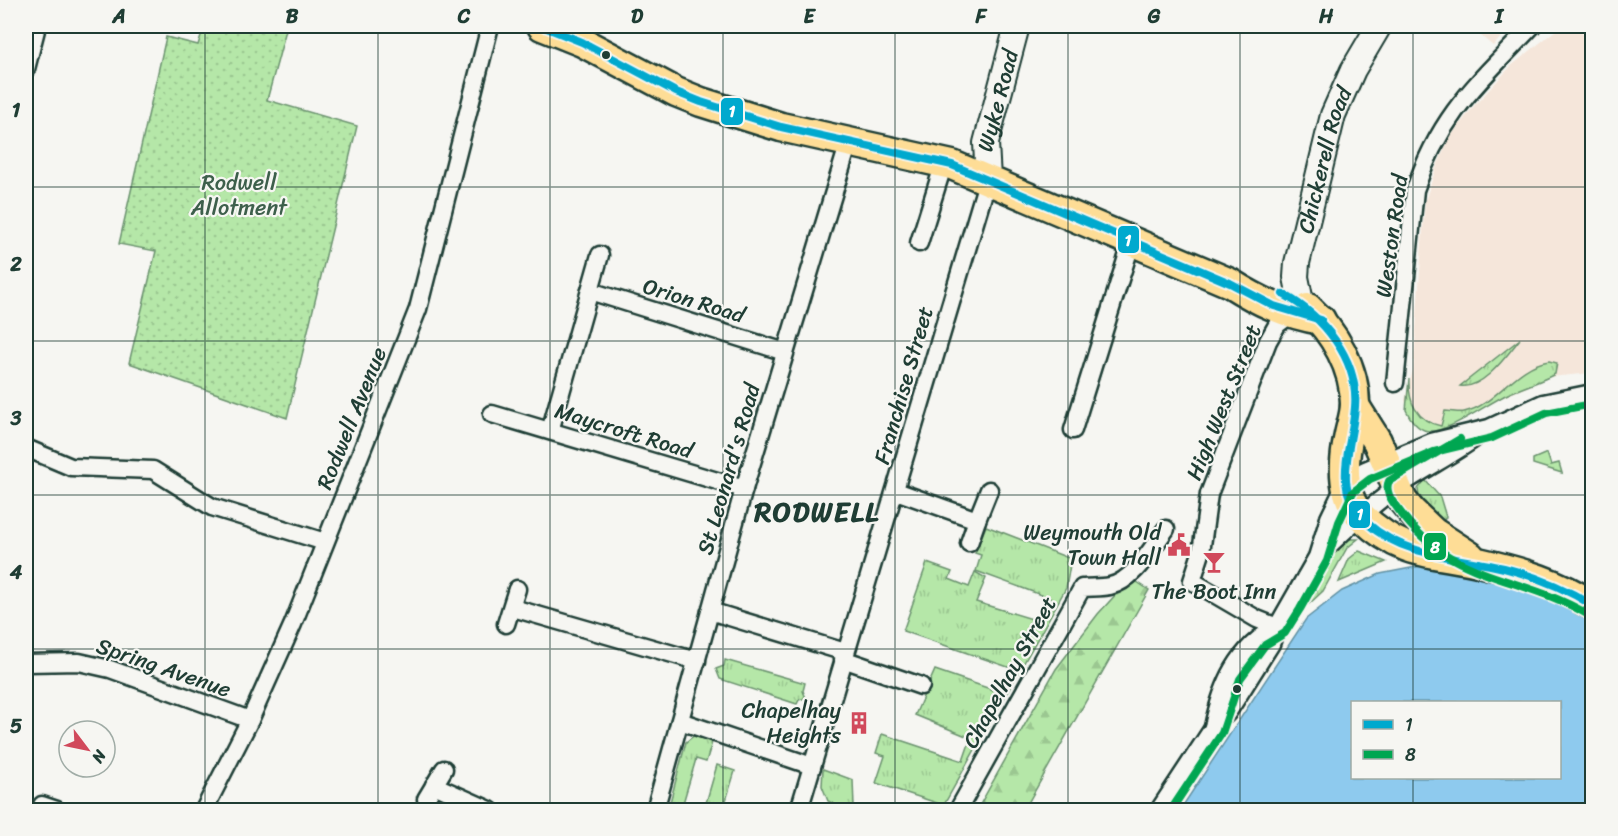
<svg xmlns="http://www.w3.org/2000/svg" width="1618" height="836" font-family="Sriracha,sans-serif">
	<defs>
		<pattern id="grass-tufts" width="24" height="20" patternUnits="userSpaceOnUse" patternTransform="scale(1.5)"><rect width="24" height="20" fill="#b5e7a8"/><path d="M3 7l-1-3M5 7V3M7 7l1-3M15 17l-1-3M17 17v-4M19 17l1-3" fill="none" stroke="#9bc791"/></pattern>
		<pattern id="forest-firs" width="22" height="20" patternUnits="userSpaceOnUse" patternTransform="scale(1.5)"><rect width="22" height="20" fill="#b5e7a8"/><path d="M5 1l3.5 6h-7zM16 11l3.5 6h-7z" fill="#9bc791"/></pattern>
		<pattern id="garden-dots" width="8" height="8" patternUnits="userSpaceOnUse" patternTransform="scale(1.5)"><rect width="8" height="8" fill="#b5e7a8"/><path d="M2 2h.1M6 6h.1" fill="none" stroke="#9bc791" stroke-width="1.8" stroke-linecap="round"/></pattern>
	</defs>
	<rect width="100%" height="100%" fill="#f6f6f2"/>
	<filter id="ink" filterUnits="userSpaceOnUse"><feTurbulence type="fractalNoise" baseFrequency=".0167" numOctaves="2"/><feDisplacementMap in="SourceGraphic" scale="12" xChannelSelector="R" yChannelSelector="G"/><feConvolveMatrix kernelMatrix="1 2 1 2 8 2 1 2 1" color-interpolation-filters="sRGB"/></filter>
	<g filter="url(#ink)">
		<!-- built -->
		<g fill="#f5e6da">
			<polygon points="1469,26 1511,26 1493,46"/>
			<polygon points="1561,26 1580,30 1592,46 1592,373 1550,377 1490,403 1466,418 1436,430 1427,431 1409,417 1405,400 1413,370 1425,201 1436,168 1450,137 1474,106 1511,66"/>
		</g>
		<!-- grass -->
		<g fill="url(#grass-tufts)" stroke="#6a926e" stroke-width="1.5">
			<path d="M1520 339C1507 355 1483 390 1460 386Z"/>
			<path d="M1549 361 1557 363 1555 374C1540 382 1523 387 1508 394 1488 403 1449 433 1428 431 1418 430 1410 419 1406 410L1409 379C1408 401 1416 421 1441 426L1445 411C1451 411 1459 413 1464 412 1496 406 1514 366 1549 361Z"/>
			<polygon points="1547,453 1551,465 1559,463 1562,473 1533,464 1533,459"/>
			<polygon points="1425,480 1440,497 1446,517 1443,522 1420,505 1418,489"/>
			<polygon points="986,526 1071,559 1066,588 941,810 934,810 937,803 876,783 885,756 876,753 882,734 963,761 971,738 915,715 935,670 1002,693 1011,668 903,631 927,563 952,572 949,579 969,587 975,572 986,578 976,602 1042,622 1052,599 976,571 981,555 975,553"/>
			<polygon points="1348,539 1358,539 1347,548 1323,591 1295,617 1324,565"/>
			<polygon points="1359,551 1386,562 1339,582 1349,559"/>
			<polygon points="725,660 805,683 803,691 806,698 799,700 797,704 720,679 716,669 724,666"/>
			<polygon points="696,734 713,739 706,762 696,759 681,810 668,810 686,742"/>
			<polygon points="717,765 735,771 724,807 733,810 704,810"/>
			<polygon points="823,769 853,780 854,807 865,810 855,810 854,807 842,808 828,801 822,786"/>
		</g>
		<!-- forest -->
		<polygon fill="url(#forest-firs)" stroke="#6a926e" stroke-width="1.5" points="1131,578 1149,590 1024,810 977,810 1056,669 1098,614"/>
		<!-- garden -->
		<polygon fill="url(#garden-dots)" stroke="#6a926e" stroke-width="1.5" points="204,26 287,26 267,100 357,126 287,418 129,363 156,251 119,244 166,37 198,45"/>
		<!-- water -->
		<path fill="#8ecaee" stroke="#6292a4" stroke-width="1.5" fill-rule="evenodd" d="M1421 566C1482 575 1541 586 1592 621V810H1180L1306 619 1342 591 1380 574ZM1352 702H1560V778H1352Z"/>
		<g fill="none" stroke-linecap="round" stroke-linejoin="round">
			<!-- minor casing -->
			<g stroke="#1f3d34" stroke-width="21">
				<g id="minor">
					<polyline points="26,69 37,26"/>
					<polyline points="919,243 944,163"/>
					<polyline points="590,291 785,352"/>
					<path d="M1395 383 1415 190C1440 114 1479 82 1532 26"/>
					<polyline points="492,414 744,489"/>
					<polyline points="1073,430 1132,241"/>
					<polyline points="550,431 600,255"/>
					<polyline points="26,448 71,467 153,470 212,507 325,542"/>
					<polyline points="896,491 977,520 989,490"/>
					<polyline points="969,543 977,520"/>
					<path d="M1318 556C1343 532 1368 508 1396 488 1426 467 1458 453 1486 430"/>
					<polyline points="513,608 697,661"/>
					<polyline points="710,611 845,652"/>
					<polyline points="506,624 517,589"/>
					<polyline points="1277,627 1257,619 1192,581 1201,553 1209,494 1268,341 1277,325 1290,315"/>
					<polyline points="843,659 921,686"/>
					<polyline points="26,663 79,662 110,669 250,720"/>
					<polyline points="680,721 812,766"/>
					<path d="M1213 727C1222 685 1238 647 1277 627"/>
					<polyline points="434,785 490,810"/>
					<polyline points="426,799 444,769"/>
					<polyline points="42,805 57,810"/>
					<polyline points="204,810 250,720 293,624 418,309 490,26"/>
					<polyline points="655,810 744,489 849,142"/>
					<polyline points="799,810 988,179"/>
					<path d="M958 810 1082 588C1091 587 1101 588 1110 586 1134 581 1152 547 1166 529"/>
					<polyline points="1159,810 1213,728 1228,712 1271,644 1277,627 1317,557 1329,518 1345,485 1365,470 1431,442 1489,428 1543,403 1592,393"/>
				</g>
			</g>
			<!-- secondary casing -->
			<g stroke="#1f3d34" stroke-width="28">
				<g id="secondary">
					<path id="s1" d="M988 179 986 143 1017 26"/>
					<path id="s2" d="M1301 302 1296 277 1297 263 1333 115 1353 70 1379 26"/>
				</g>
			</g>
			<!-- trunk casing -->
			<g stroke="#1f3d34" stroke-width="33">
				<g id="trunk">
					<path d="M542 26 582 42 676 92 701 102 781 127 952 165 1230 283C1260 302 1286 314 1321 320"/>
					<path d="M1308 308C1334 332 1355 368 1355 404 1355 414 1351 425 1349 435 1343 462 1341 496 1362 517 1404 557 1431 551 1482 563 1522 572 1558 583 1592 605"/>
					<polyline points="1355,406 1377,441 1403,501 1412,512 1433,532 1470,556"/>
				</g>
			</g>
			<!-- minor -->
			<use href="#minor" stroke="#f6f6f2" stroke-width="16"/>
			<!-- secondary -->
			<use href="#secondary" stroke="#f6f6f2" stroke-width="24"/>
			<!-- trunk -->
			<use href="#trunk" stroke="#fedd96" stroke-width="28"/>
			<!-- bus-1 casing -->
			<g stroke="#f6f6f2" stroke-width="12">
				<g id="bus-1">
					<polyline points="542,26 582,42 676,92 701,102 781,127 952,165 1230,283 1274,306 1321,320"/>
					<path d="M1283 294C1323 316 1359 359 1355 407 1352 449 1330 489 1367 523 1404 557 1458 557 1504 568 1535 576 1565 588 1592 605"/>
				</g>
			</g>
			<!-- bus-2 casing -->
			<g stroke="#f6f6f2" stroke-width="12">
				<g id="bus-2">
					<path d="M1460 439 1389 481C1384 491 1392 501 1398 509 1451 583 1517 573 1587 614"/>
					<polyline points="1171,810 1222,733 1240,679 1265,645 1285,633 1300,609 1327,561 1339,522 1353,492 1370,479 1434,452 1492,438 1546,413 1592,404"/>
				</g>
			</g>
			<!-- bus-1 -->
			<use href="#bus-1" stroke="#00a9ce" stroke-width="8"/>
			<!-- bus-2 -->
			<use href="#bus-2" stroke="#00a651" stroke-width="8"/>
		</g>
	</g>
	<!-- grid -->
	<path fill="none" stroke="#1f3d34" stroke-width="1.5" stroke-opacity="0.55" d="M205 26V810M378 26V810M550 26V810M723 26V810M895 26V810M1068 26V810M1240 26V810M1413 26V702M26 187H1592M26 341H1592M26 495H1592M26 649H1592M1413 778V810"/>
	<!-- icons -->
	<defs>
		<g id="civic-bare" transform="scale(1.8)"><path d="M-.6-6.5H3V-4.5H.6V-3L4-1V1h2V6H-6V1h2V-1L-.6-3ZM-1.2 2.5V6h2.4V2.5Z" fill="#d1495b" stroke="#f6f6f2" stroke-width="2.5" paint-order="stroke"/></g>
		<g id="bar-bare" transform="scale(1.8)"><path d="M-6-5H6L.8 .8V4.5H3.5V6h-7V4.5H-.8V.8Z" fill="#d1495b" stroke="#f6f6f2" stroke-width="2.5" paint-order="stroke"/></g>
		<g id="building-bare" transform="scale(1.8)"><path d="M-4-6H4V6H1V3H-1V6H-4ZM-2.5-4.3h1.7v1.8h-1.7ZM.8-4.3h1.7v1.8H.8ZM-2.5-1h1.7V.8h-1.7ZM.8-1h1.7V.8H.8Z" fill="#d1495b" stroke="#f6f6f2" stroke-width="2.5" paint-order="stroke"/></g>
	</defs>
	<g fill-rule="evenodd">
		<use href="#civic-bare" x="1179" y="545"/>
		<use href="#bar-bare" x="1214" y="562"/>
		<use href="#building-bare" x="859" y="723"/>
	</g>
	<!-- markers -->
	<g fill="#1f3d34" stroke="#f6f6f2" stroke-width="2">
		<circle cx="606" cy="55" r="5"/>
		<circle cx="1237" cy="689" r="5"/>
	</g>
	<g text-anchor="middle" stroke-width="4.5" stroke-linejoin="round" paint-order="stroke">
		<!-- street labels -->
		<g font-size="22" fill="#1f3d34" stroke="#f6f6f2">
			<text dy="8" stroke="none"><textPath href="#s1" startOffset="80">Wyke Road</textPath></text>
			<text dy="8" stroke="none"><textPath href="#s2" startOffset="146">Chickerell Road</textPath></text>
			<text transform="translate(1391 236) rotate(-82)" y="8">Weston Road</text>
			<text transform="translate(694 300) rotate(17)" y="8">Orion Road</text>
			<text transform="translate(903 385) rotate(-74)" y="8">Franchise Street</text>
			<text transform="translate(1223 402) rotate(-68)" y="8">High West Street</text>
			<text transform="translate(351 418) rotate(-68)" y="8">Rodwell Avenue</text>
			<text transform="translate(624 430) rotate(17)" y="8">Maycroft Road</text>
			<text transform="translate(728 469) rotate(-74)" y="8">St Leonard's Road</text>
			<text transform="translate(164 667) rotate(19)" y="8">Spring Avenue</text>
			<text transform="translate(1009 672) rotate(-61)" y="8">Chapelhay Street</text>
		</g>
		<!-- park labels -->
		<g font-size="22" fill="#3d5f4b" stroke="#f6f6f2">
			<text x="239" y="190">Rodwell<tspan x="239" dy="25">Allotment</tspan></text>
		</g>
		<!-- poi labels -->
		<g font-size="22" fill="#1f3d34" stroke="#f6f6f2" text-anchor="end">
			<text x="1161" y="540">Weymouth Old<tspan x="1161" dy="25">Town Hall</tspan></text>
			<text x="1214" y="599" text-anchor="middle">The Boot Inn</text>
			<text x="841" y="718">Chapelhay<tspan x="841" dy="25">Heights</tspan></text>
		</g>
		<!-- district labels -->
		<g font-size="28" font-weight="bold" letter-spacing="1.5" fill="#1f3d34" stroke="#f6f6f2">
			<text x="817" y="521">RODWELL</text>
		</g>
	</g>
	<g stroke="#f6f6f2" stroke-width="2">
		<rect x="720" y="97" width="24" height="29" rx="6" fill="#00a9ce"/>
		<rect x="1117" y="225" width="23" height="29" rx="6" fill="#00a9ce"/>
		<rect x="1348" y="500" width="23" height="29" rx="6" fill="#00a9ce"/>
		<rect x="1423" y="532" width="24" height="29" rx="6" fill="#00a651"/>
	</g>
	<g font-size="16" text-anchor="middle" font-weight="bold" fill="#fff">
		<text x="732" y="117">1</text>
		<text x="1128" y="246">1</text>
		<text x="1360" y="520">1</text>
		<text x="1435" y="553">8</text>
	</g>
	<!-- margin -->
	<rect width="1618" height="836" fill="none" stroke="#f6f6f2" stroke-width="66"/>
	<!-- legend -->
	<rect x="1351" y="701" width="210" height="78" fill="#f6f6f2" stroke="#a0aca6" stroke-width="1.5"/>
	<rect x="1363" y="720" width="30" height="9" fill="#00a9ce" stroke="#a0aca6" stroke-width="1.5"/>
	<text x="1405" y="731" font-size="18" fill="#1f3d34">1</text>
	<rect x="1363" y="750" width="30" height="9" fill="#00a651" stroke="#a0aca6" stroke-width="1.5"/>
	<text x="1405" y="761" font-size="18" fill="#1f3d34">8</text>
	<!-- north arrow -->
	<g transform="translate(87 749) rotate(122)"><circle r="28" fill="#f6f6f2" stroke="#a0aca6" stroke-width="1.5"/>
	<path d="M0-4.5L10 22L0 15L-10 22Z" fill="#d1495b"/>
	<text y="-9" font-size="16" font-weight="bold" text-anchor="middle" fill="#1f3d34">N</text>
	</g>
	<rect x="33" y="33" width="1552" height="770" fill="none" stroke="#1f3d34" stroke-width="2"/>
	<g font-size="20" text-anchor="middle" font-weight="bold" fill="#1f3d34">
		<text x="119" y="23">A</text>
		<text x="292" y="23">B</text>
		<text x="464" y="23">C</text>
		<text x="637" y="23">D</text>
		<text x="809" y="23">E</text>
		<text x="981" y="23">F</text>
		<text x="1154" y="23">G</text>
		<text x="1326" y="23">H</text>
		<text x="1499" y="23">I</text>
		<text x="16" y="117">1</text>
		<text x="16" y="271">2</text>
		<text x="16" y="425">3</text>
		<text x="16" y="579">4</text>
		<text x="16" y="733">5</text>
	</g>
</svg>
